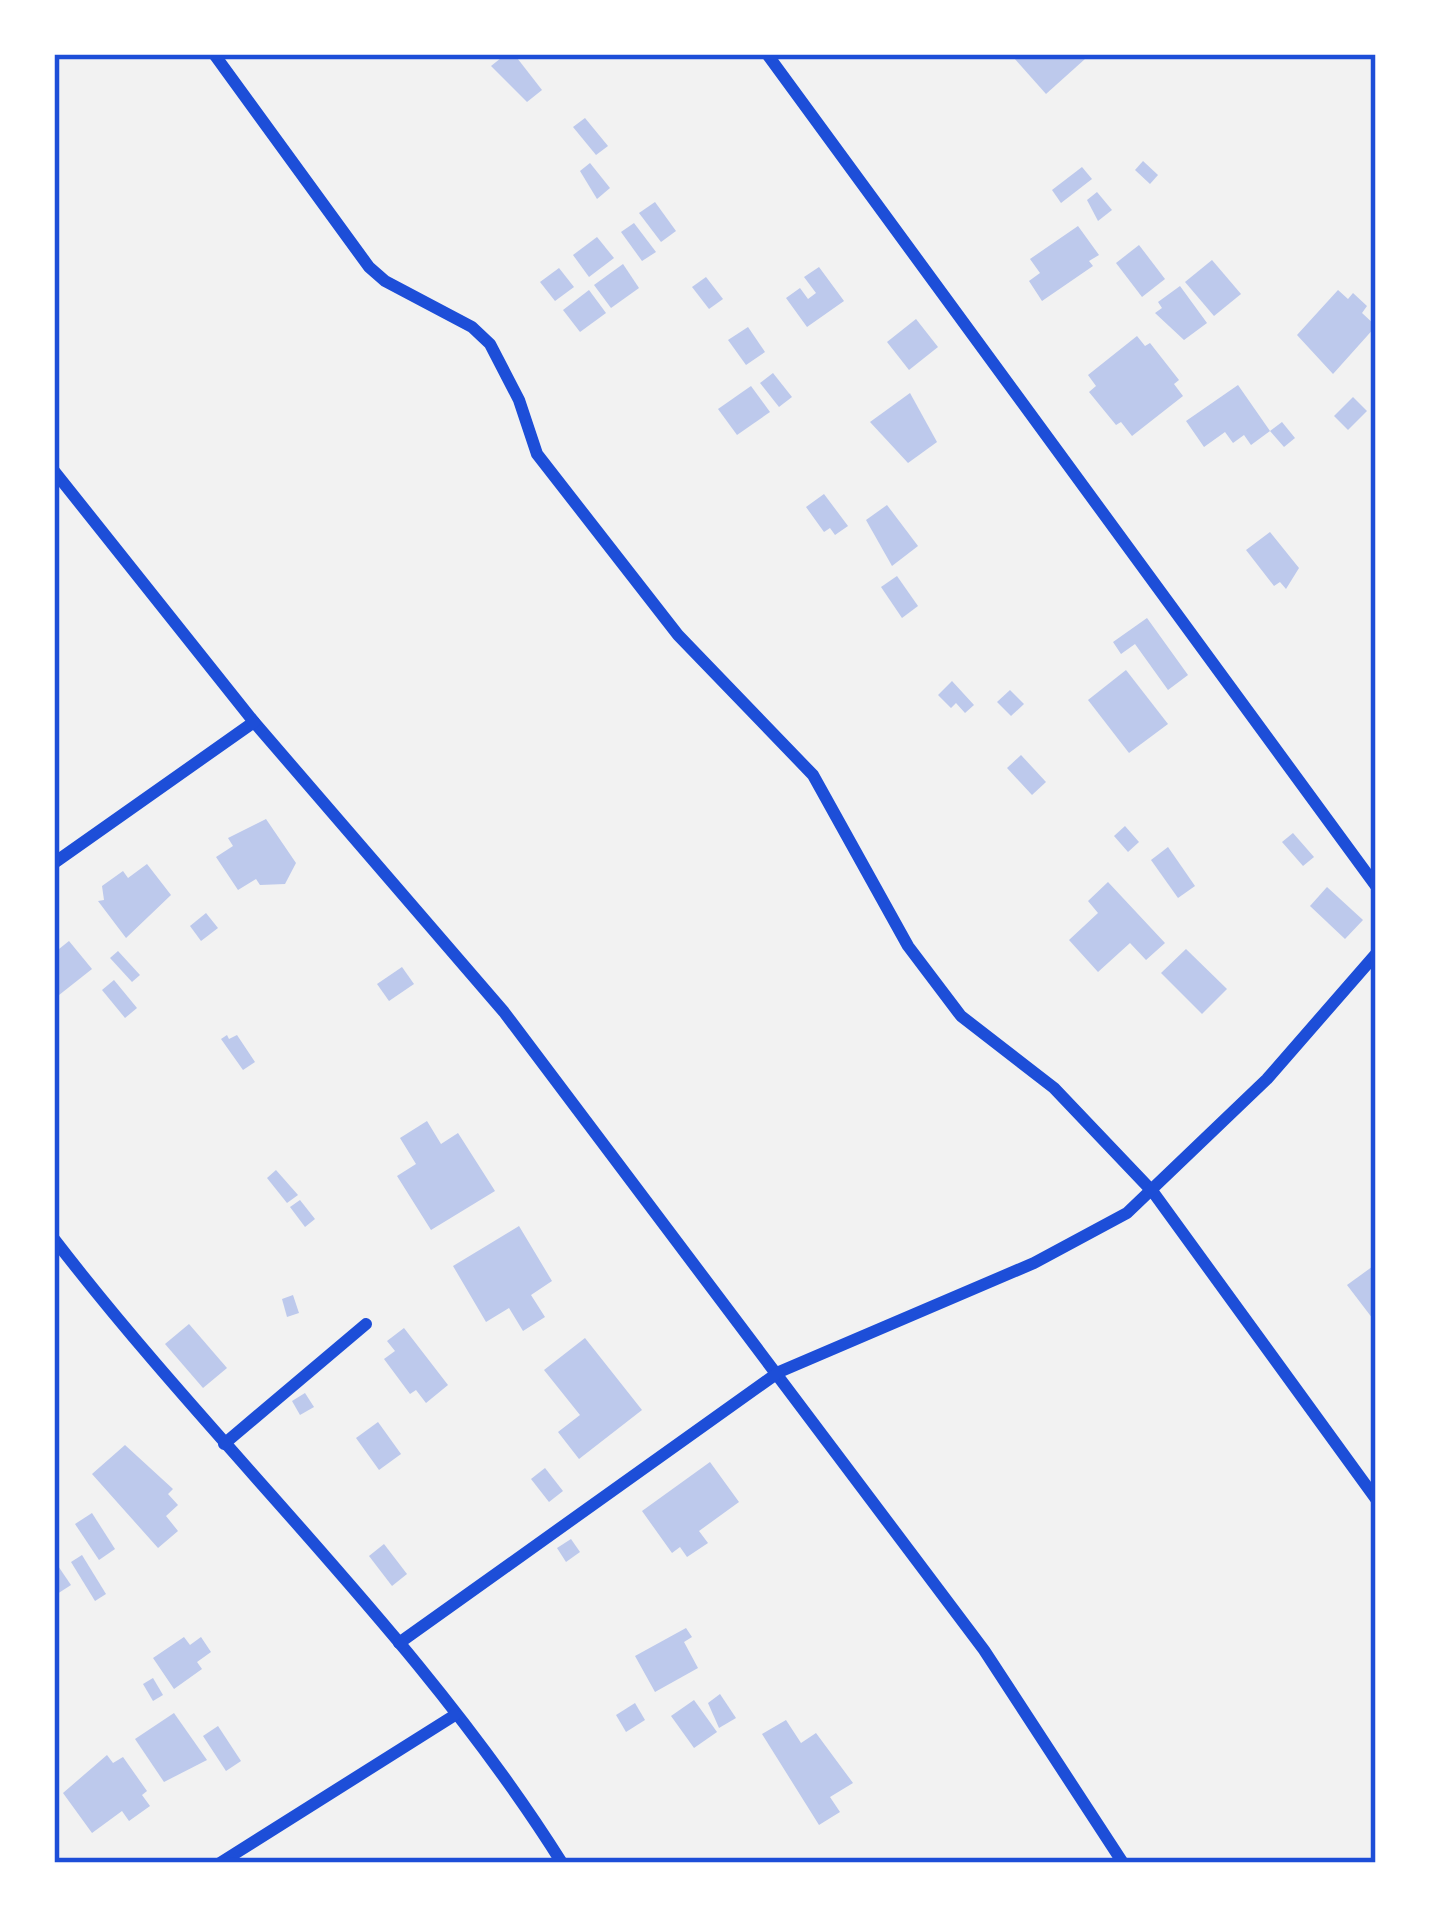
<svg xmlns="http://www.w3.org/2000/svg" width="1430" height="1917" font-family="'PT Sans',sans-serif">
	<rect width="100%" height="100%" fill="#f2f2f2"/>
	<!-- building -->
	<g fill="#bdc9ec">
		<polygon points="506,54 514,54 542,90 527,102 491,66"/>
		<polygon points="1018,54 1081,54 1085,59 1046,94 1014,58"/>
		<polygon points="585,118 608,146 596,155 573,127"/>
		<polygon points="1143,161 1158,175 1150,184 1135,170"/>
		<polygon points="590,163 610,188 597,199 580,171"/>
		<polygon points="1082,167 1092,179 1061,203 1052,190"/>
		<polygon points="1097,192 1112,210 1098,221 1087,200"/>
		<polygon points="655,202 676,231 661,242 639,213"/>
		<polygon points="634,223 656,252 642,261 621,232"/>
		<polygon points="1078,226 1099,255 1089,261 1093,266 1042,301 1029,281 1040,273 1030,259"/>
		<polygon points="597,237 614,258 589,277 573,255"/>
		<polygon points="1139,245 1165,279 1142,297 1116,263"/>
		<polygon points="1212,260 1241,294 1214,316 1185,282"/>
		<polygon points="623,264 639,288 611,308 594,285"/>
		<polygon points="819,267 844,301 807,327 786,298 800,288 808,299 816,293 804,277"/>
		<polygon points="559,268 574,287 555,301 540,282"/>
		<polygon points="706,277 723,299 709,309 692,287"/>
		<polygon points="1180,286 1207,323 1184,340 1155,313 1162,308 1158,302"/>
		<polygon points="589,290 606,313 580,332 563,310"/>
		<polygon points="1338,290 1348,299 1353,293 1367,306 1362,313 1376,326 1333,374 1297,335"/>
		<polygon points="916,319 938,347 909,370 887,342"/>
		<polygon points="748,327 765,352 746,365 728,340"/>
		<polygon points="1137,336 1145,346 1150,343 1179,380 1174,384 1183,396 1132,436 1121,422 1116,425 1089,392 1096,386 1088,375"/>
		<polygon points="773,373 792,397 779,407 760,383"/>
		<polygon points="1238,385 1270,431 1251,445 1244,435 1233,443 1225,432 1204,447 1186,421"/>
		<polygon points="751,386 770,412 737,435 718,409"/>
		<polygon points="910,393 937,442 908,463 870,422"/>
		<polygon points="1353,397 1367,411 1348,430 1334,416"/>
		<polygon points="1282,422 1295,438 1284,447 1270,431"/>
		<polygon points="824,494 848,526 835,535 830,528 824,532 806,507"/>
		<polygon points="887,505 918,546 892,566 866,520"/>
		<polygon points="1270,532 1299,568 1286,589 1280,582 1274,586 1246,550"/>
		<polygon points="897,576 918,606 902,618 881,587"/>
		<polygon points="1147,618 1188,675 1168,690 1135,644 1121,654 1113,642"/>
		<polygon points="1126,670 1168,724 1129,753 1088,700"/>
		<polygon points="952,681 974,705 965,713 956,703 951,708 938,695"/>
		<polygon points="1010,690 1024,704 1011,716 997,702"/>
		<polygon points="1021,755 1046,782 1032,795 1007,768"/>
		<polygon points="266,819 296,863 285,884 260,885 256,879 238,890 216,857 233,846 228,838"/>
		<polygon points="1125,826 1139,842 1128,852 1114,836"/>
		<polygon points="1293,833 1314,857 1303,866 1282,842"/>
		<polygon points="1168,847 1195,886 1178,898 1151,860"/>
		<polygon points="147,864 171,895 126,938 98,901 104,900 102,886 123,871 128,878"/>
		<polygon points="1108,882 1165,943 1146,960 1130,943 1098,972 1069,940 1098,913 1088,901"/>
		<polygon points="1327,887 1363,920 1345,939 1310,906"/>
		<polygon points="206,913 218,928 201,941 190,926"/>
		<polygon points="69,941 92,969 54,999 54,953"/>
		<polygon points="1186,949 1227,989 1202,1014 1161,973"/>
		<polygon points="118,951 140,975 132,982 110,958"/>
		<polygon points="402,967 414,984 389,1001 377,984"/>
		<polygon points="114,980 137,1008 125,1018 102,990"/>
		<polygon points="227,1035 229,1039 237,1035 255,1062 243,1070 221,1039"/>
		<polygon points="427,1121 441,1144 458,1133 495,1191 431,1230 397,1176 416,1164 400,1138"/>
		<polygon points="276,1170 298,1195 287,1203 267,1178"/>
		<polygon points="300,1200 315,1219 305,1227 290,1207"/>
		<polygon points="519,1226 552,1281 531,1295 545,1317 523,1331 509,1308 486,1322 453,1266"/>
		<polygon points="1376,1264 1376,1323 1347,1285"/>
		<polygon points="293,1295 299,1313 287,1317 282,1299"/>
		<polygon points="189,1324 227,1368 203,1388 165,1344"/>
		<polygon points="404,1328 448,1385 426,1403 416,1390 410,1394 384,1359 395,1351 387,1341"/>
		<polygon points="585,1338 642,1410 579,1459 558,1432 580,1415 544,1370"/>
		<polygon points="305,1393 314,1407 300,1415 292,1401"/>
		<polygon points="378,1422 401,1454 379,1470 356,1438"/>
		<polygon points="125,1445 173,1489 168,1494 178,1505 166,1516 178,1531 158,1548 92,1474"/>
		<polygon points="710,1462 739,1502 699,1531 708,1543 687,1557 680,1547 672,1553 642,1511"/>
		<polygon points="545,1468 563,1491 549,1502 531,1479"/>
		<polygon points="92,1513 115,1549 99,1560 75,1524"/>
		<polygon points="571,1539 580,1552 566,1562 557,1548"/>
		<polygon points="384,1544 407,1574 392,1586 369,1556"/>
		<polygon points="82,1555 106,1594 95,1601 71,1562"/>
		<polygon points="54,1560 71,1585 54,1596"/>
		<polygon points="686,1628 692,1637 684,1642 698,1668 655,1692 635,1656"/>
		<polygon points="184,1637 190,1645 201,1637 211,1652 197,1662 202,1669 174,1689 153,1658"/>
		<polygon points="153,1678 163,1695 153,1701 143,1684"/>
		<polygon points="720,1694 736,1718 719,1728 708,1703"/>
		<polygon points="694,1700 717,1732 694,1748 671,1716"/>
		<polygon points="635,1703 645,1720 626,1732 616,1715"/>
		<polygon points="174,1713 207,1760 164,1782 135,1739"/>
		<polygon points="786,1720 801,1743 816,1733 853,1783 830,1797 840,1812 819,1825 762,1734"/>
		<polygon points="218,1726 241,1761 226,1771 203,1736"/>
		<polygon points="107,1755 113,1763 123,1757 147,1791 142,1795 150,1806 129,1821 122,1811 92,1833 63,1793"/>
	</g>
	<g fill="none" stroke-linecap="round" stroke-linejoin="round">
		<!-- minor -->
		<g stroke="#1d4ed8" stroke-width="12">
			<polyline points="214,54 369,267 385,281 472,327 490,344 519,400 537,454 678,635 813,775 908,946 961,1016 1054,1088 1153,1192 1376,1499"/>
			<polyline points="767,54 1376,886"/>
			<polyline points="54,471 254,722 504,1012 984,1650 1123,1863"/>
			<polyline points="54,863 254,722"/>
			<path d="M54 1239C217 1451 419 1635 562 1863"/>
			<polyline points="224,1444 366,1324"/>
			<polyline points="399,1643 779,1372 1034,1263 1127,1213 1267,1079 1376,954"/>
			<polyline points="220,1863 455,1715"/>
		</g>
	</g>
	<!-- border -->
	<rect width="1430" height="1917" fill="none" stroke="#ffffff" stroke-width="114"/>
	<rect x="57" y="57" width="1316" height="1803" fill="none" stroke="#1d4ed8" stroke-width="4.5"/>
</svg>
